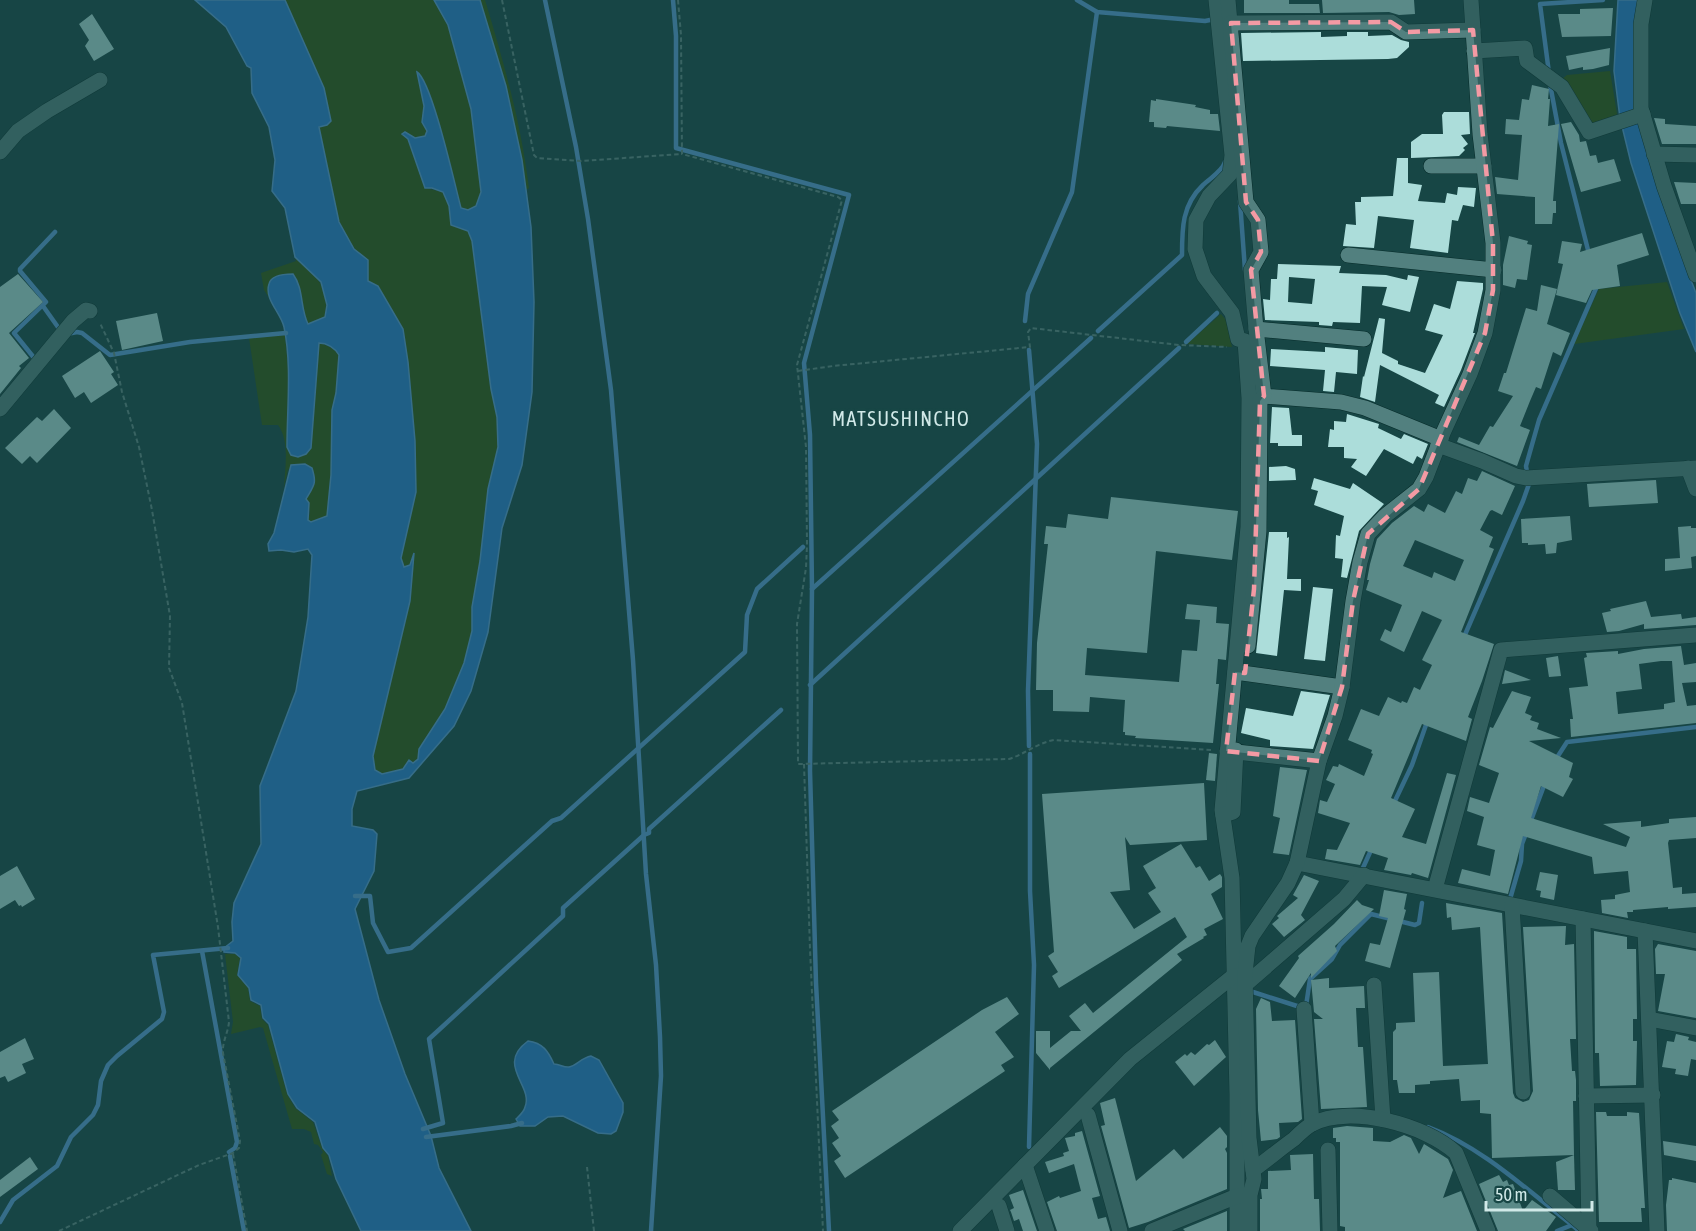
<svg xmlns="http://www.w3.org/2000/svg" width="1696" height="1231" font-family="'Asap Condensed',sans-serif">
	<rect width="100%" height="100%" fill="#174645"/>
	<!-- green -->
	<g fill="#32540e">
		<path d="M285 0H434L448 25 471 109 481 192 476 206 468 210 461 208C455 186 432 82 418 73L424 106 422 122 427 131 425 136 415 138 406 132 403 134 408 139 425 188 443 192 449 206 451 225 468 231 472 241 491 389 497 417 498 447 488 489 480 561 472 607V631L464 663 445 709 432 731 425 738 418 759 413 763 409 761 403 769 382 774 375 770 373 756 410 601 414 557 410 565 404 567 401 558 416 492 415 441 408 362 368 281C367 260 347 242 339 222L319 126 327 125 324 88Z"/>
		<path d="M480 0H485C504 63 521 123 529 188L526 190C517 125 500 62 480 0Z"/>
		<polygon points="1610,71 1618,120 1591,127 1562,79 1567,75"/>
		<path d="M295 257C316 276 330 286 325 317L308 324 305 317 268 286 271 301 264 290 261 273 296 261Z"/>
		<polygon points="1667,282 1684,329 1574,344 1599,289"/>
		<polygon points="1221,314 1226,320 1232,347 1187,344"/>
		<path d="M285 335 288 367 311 448 319 342 336 350 339 355 336 393 332 410 331 475 327 516 311 522 308 520 310 512 306 499 309 494 288 469 284 488C285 468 290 441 278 425H262L249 338Z"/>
		<polygon points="225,954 235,954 240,958 237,975 248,988 250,1001 260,1006 262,1019 268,1025 287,1094 295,1108 313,1122 322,1148 328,1156 332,1176 327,1174 321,1155 323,1152 318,1145 314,1144 311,1132 304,1129 292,1129 263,1028 260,1027 231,1034 233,1022"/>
	</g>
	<!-- water -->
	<g fill="#297ed6" stroke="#5b9edb" stroke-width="1.5">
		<path d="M195 0H285L324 88 331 121 327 125 319 127 339 222 354 249 368 260V281L378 286 403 329 408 362 415 441 416 492 401 558 404 567 410 565 414 553 410 601 373 756 375 770 382 774 403 769 409 760 413 763 418 759 419 749 445 709 464 663 472 631V607L480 561 488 489 498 447 497 417 491 389 472 241 468 231 451 225 449 206 443 192 432 188H425L408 139 402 134 405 132 415 138 425 136 427 131 422 122 424 106 417 72C432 81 455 186 461 208L468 210 476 206 481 192 471 109 448 25 434 0H480L506 86 522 160 531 227 534 302 532 392 522 465 502 528 488 632 471 691 454 726 409 778 357 791 352 809V826L373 830 377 834 374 871 355 909 379 1000 405 1074 431 1136 439 1168 471 1231H361L336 1179 329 1155 323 1148 315 1122 297 1108 288 1094 269 1024 263 1018 261 1005 251 1000 249 988 238 975 241 958 235 953 224 952V948L233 941 232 922 234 903 261 844 260 786 296 691 308 617 312 555 308 549 294 552 281 550 269 551 268 544 274 533 291 465 305 464 312 468C317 484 314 485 306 499L309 503 308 520 311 522 327 516 331 475 332 410 336 393 339 355C335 348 327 343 319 343L311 448 306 454 298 457 291 455 287 447C287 408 292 365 284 327 281 313 264 299 269 284 271 275 285 274 293 274 304 289 300 308 308 324L325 317 327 305 321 282 295 257 285 208 272 191 275 160 269 127 252 93 251 68 247 66 226 27Z"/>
		<polygon points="1618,0 1637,0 1638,117 1676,241 1696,293 1696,352 1680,313 1631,163 1620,118 1614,71"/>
		<path d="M528 1041C543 1043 548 1051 554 1064 560 1064 564 1068 569 1067 576 1066 581 1058 591 1056L599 1060 623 1103V1112L616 1131 611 1134 598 1133 563 1116 548 1117 535 1126H520L516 1119C520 1115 524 1112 525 1107 534 1086 495 1065 528 1041Z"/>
	</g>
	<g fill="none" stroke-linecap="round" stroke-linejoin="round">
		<!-- stream -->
		<g stroke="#5b9edb" stroke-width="4.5">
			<polyline points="545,0 576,147 588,219 611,390 633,660 646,874 656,965 660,1037 661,1076 651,1231"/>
			<polyline points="673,0 676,36 676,148 849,195 804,363 810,435 812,589 810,771 816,983 829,1231"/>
			<polyline points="1077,0 1097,12 1205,21 1215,19"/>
			<polyline points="1549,73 1540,4 1603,0"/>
			<polyline points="1550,84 1561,143 1589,254"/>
			<polyline points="1240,201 1245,270"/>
			<polyline points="43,306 60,330"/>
			<polyline points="1025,321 1028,294 1072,192 1097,12"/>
			<path d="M1098 331 1182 255C1182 228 1182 205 1203 185 1210 178 1222 172 1225 162"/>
			<polyline points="67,334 77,332 82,333 110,355 190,342 286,333"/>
			<polyline points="1186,342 1217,313"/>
			<polyline points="1029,350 1037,444 1028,691 1029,746"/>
			<polyline points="33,361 35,359 14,333 46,302 20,271 20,269 55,232"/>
			<polyline points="812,589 1091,338"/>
			<polyline points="1464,637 1523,501 1529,484 1526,466 1539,420 1597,286"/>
			<polyline points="810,685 1179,348"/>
			<polyline points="1556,759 1567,742 1696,727"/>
			<polyline points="1393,805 1412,765 1427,722"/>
			<polyline points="1530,823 1545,783"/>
			<polyline points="1362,870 1372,848"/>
			<polyline points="355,896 370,896 373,923 388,952 411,948 552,821 561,818 745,652 747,615 757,589 803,547"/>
			<polyline points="1510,899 1521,861 1522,844 1527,831"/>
			<polyline points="202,951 237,1142 235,1148 229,1152"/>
			<polyline points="1253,992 1297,1006 1306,1006 1310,979 1332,959 1340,945 1371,914 1415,925 1419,923 1422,903"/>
			<path d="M1428 1127C1482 1147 1527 1190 1572 1225"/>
			<polyline points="423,1129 443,1123 429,1039 563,916 563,908 644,835 649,833 649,829 781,710"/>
			<polyline points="426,1137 511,1126 522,1123"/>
			<polyline points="1029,1147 1034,965 1030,891 1030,754"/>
			<polyline points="230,1156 244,1231"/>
			<polyline points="0,1222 13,1200 57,1166 71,1137 93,1115 98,1105 101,1081 108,1065 117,1056 162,1019 164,1012 153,955 228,948"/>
			<polyline points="1557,1231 1572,1225 1579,1231"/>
		</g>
	</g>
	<!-- building -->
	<g fill="#acddda" fill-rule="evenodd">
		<polygon points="1244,0 1289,0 1289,4 1319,4 1320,13 1244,13"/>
		<polygon points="1322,0 1414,0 1415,14 1399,15 1389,12 1323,13"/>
		<polygon points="1613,8 1611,36 1562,37 1558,14 1580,14 1580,9"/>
		<polygon points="92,14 114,49 94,61 85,46 89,40 79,24"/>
		<polygon points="1321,32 1321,37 1347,36 1347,32 1368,32 1368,36 1392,35 1401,40 1409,42 1409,47 1397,58 1388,59 1243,61 1241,33"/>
		<polygon points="1610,48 1609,65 1593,69 1583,70 1583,67 1569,70 1566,56"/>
		<polygon points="1532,85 1549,89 1548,99 1550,99 1548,126 1559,124 1553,201 1556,201 1556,213 1553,213 1552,224 1535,224 1535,197 1497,194 1495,177 1518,180 1522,135 1505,134 1506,119 1519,120 1522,99 1529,100"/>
		<polygon points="1156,99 1196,105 1195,107 1210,110 1210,114 1218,114 1220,131 1167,126 1166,128 1154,127 1154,122 1149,122 1151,100 1156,101"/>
		<polygon points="1444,112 1469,112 1470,134 1461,135 1468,144 1463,148 1465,150 1459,156 1411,158 1411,142 1422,134 1443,134 1442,115"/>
		<polygon points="1654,118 1665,119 1665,124 1696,126 1696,144 1662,144"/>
		<polygon points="1571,122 1579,135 1580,142 1586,141 1590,156 1596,155 1598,163 1614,159 1621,181 1581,192 1561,124"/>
		<polygon points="1397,158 1408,158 1408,183 1422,185 1418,201 1445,203 1447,193 1457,195 1458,187 1476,188 1474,207 1463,205 1458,221 1452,220 1448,253 1410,248 1414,220 1378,216 1374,248 1343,246 1346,224 1356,225 1355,202 1361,202 1361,197 1393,196"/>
		<polygon points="1674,182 1696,183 1696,204 1681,204"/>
		<polygon points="1642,233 1649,255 1617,265 1620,286 1592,290 1586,303 1556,295 1563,264 1558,263 1562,241 1582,244 1580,252"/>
		<polygon points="1509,236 1528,241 1527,244 1532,245 1527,280 1517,279 1515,288 1503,285 1503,265"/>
		<path d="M1278 264 1341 266 1339 273 1386 275 1407 280 1408 275 1419 277 1410 312 1382 305 1387 287 1362 286 1360 323 1333 322 1332 326 1319 325V322L1265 320 1263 299 1270 300 1271 279H1277ZM1289 277 1315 279 1312 304 1288 302Z"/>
		<polygon points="18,274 43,302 9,333 29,358 19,366 21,368 0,394 0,287"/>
		<polygon points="1457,281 1483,283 1483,289 1473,333 1475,333 1461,370 1444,407 1435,403 1439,395 1380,365 1375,402 1360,397 1363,376 1364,377 1379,318 1385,319 1382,353 1398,361 1398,364 1425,373 1443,335 1425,330 1434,304 1450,309"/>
		<polygon points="1541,285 1557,289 1547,324 1570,333 1561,356 1553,352 1541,389 1536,387 1530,401 1520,426 1530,430 1517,466 1457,442 1459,437 1479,445 1490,426 1493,427 1513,396 1498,391 1504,373 1506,373 1526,308 1537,311"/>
		<polygon points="157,313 163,341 122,350 116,321"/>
		<polygon points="1325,347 1358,350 1357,374 1336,372 1334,392 1323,391 1325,370 1270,366 1271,349 1325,352"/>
		<polygon points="100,351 114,372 111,374 118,385 91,403 84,392 75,398 62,376"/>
		<polygon points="1272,407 1289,408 1292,435 1302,435 1302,446 1278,446 1278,443 1270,443"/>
		<polygon points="54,409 71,428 37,463 30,456 22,464 5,448 37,417 42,421"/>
		<polygon points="1347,414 1379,424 1378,428 1401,439 1404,434 1428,444 1422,459 1417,456 1413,464 1384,449 1366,476 1351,467 1357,459 1344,458 1344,447 1328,447 1330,429 1334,430 1334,421 1346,422"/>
		<polygon points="1286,466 1295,469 1296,480 1269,481 1269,467"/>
		<path d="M1482 471 1515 486 1502 515 1492 510 1490 511 1480 530 1493 537 1489 547 1494 549 1461 632 1494 644 1482 681 1468 717 1472 719 1466 741 1422 724 1391 798 1415 809 1402 837 1426 844 1447 773 1456 775 1428 878 1412 873 1411 875 1384 870 1388 858 1366 851 1360 865 1325 859 1327 849 1337 850 1350 823 1318 813 1320 800 1327 802 1335 784 1326 780 1333 766 1338 767 1339 764 1364 776 1373 754 1371 753 1372 750 1348 740 1361 709 1379 716 1388 697 1401 703 1402 701 1407 703 1414 687 1420 690 1432 665 1422 660 1442 620 1422 611 1404 652 1380 640 1385 629 1391 632 1402 605 1366 590 1369 580H1367L1370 564 1377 539 1392 523 1414 506 1424 512 1428 504 1445 513 1456 491 1462 494 1468 478 1477 481ZM1415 540 1464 560 1455 581 1434 572 1432 578 1403 566Z"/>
		<polygon points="1314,478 1350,489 1353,483 1384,504 1359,531 1347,578 1341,577 1343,559 1335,558 1336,535 1340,536 1344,516 1314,505 1318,491 1311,489"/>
		<polygon points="1656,480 1658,503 1589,507 1587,484"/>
		<polygon points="1111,497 1238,511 1232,560 1156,551 1147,653 1087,648 1085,675 1179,682 1182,650 1197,651 1200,620 1185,619 1187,604 1217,607 1216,623 1229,624 1226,660 1218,659 1216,684 1219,684 1213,743 1135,738 1136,736 1125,735 1125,732 1123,732 1125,700 1090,697 1089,712 1053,711 1053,690 1036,690 1037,643 1048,544 1044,544 1046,526 1066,528 1068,514 1108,519"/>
		<polygon points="1570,516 1572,540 1557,543 1556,553 1546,554 1545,544 1528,545 1528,543 1522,543 1521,519"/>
		<polygon points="1691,526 1691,528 1696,528 1696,556 1691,557 1692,568 1665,571 1665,559 1680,558 1678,527"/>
		<polygon points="1269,532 1287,532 1287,538 1289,537 1287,579 1301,579 1301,591 1284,590 1277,656 1256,653"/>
		<polygon points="1313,587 1333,589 1325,661 1304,659"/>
		<polygon points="1646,601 1651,617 1681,614 1682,619 1696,617 1696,625 1644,629 1644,624 1619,631 1607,632 1602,613 1611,611 1610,609"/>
		<path d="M1681 646 1684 665 1696 663V682L1682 683 1687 706 1696 705V723L1571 737 1570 719H1573L1569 688 1588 686 1584 658 1587 657 1586 653 1618 651V654L1644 649ZM1661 661H1672L1675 702 1664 704V709L1618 714 1616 692 1642 689 1639 664Z"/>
		<polygon points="1558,656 1561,676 1549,677 1546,658"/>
		<polygon points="1505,670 1531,680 1502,684"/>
		<polygon points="1301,691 1330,695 1313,749 1270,746 1270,740 1241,733 1246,708 1293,716"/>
		<polygon points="1512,691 1531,697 1525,713 1532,716 1530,720 1539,723 1537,729 1561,738 1529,741 1573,763 1569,777 1573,779 1563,797 1541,786 1531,818 1626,847 1630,837 1603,824 1641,821 1641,827 1669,823 1669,819 1696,817 1696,838 1669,840 1668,843 1673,888 1682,887 1682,894 1696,893 1696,907 1668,909 1668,907 1633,910 1633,912 1627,912 1628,918 1602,913 1601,900 1615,899 1615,895 1630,892 1628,871 1594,874 1592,857 1523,836 1508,894 1458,883 1462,869 1490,876 1495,850 1477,845 1484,817 1467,811 1470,797 1489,803 1499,773 1479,765 1490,727 1493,728"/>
		<polygon points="1209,753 1217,754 1215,781 1206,780"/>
		<polygon points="1280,767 1307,770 1289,855 1273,853 1280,818 1273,816"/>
		<polygon points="1204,783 1207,840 1130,845 1125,837 1130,890 1110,892 1134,929 1161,912 1148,893 1156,888 1143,866 1181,844 1196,868 1200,866 1209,881 1220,874 1222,877 1222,887 1211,894 1223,919 1204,929 1207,935 1203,937 1204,938 1177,954 1182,960 1050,1068 1050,1070 1036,1053 1036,1031 1050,1031 1050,1048 1071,1031 1081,1031 1069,1016 1085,1003 1093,1013 1187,937 1175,917 1059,988 1052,976 1058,972 1048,956 1054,952 1042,794"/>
		<polygon points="17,866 35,899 22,907 21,905 19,906 15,900 0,909 0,876"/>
		<polygon points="1540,872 1558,875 1554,900 1540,897 1541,891 1536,890"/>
		<polygon points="1304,875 1319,881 1301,915 1305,920 1284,937 1272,924 1279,918 1277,916 1298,898 1293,895"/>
		<polygon points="1384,890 1407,894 1404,909 1406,910 1390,968 1365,961 1370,943 1380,945 1388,918 1379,916"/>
		<polygon points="1357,900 1362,905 1374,909 1335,946 1337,951 1311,978 1311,973 1295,998 1279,986 1299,958 1298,956 1334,924"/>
		<polygon points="1446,903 1502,913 1513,1093 1515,1098 1523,1102 1529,1100 1533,1091 1523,927 1566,926 1565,945 1574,944 1576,1039 1570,1039 1572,1071 1575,1071 1576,1080 1576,1101 1573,1101 1574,1155 1492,1158 1491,1114 1480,1113 1480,1100 1461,1101 1459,1079 1430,1081 1430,1084 1415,1085 1415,1093 1399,1093 1397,1080 1393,1080 1393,1032 1396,1029 1396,1023 1415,1022 1413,973 1439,972 1443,1066 1488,1064 1480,927 1452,930 1451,917 1447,918"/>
		<polygon points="1594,931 1627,937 1627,949 1636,949 1637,1019 1633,1019 1633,1041 1637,1041 1636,1085 1600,1086 1599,1053 1595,1053"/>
		<polygon points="1658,944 1696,951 1696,1018 1658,1011 1665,974 1656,974 1655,949"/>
		<polygon points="1329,978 1329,988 1364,986 1365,1008 1356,1008 1358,1047 1363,1047 1367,1107 1321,1109 1314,1019 1323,1019 1314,1012 1311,980"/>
		<polygon points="1007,997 1019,1014 995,1032 1014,1057 1001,1065 1005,1071 845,1178 834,1161 841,1156 832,1143 839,1138 831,1126 839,1120 832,1111 982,1010"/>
		<polygon points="1261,998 1270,1002 1272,1021 1295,1020 1302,1119 1298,1122 1279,1123 1280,1137 1277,1139 1261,1141 1258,1110 1256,1009"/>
		<polygon points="1676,1034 1689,1037 1688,1040 1696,1042 1696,1060 1691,1059 1688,1076 1675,1074 1676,1069 1662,1067 1667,1041 1674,1042"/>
		<polygon points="25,1038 34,1059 22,1064 26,1073 8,1082 5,1076 0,1078 0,1052"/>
		<polygon points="1215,1040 1226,1057 1194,1086 1175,1062 1185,1054 1187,1056 1191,1052 1195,1055 1207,1044 1209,1045"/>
		<polygon points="1115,1098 1136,1181 1174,1149 1183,1159 1220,1127 1227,1136 1227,1147 1225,1149 1227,1153 1227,1189 1148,1222 1129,1228 1101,1126 1105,1125 1100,1103"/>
		<polygon points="1596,1112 1606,1112 1607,1116 1627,1116 1627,1112 1639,1113 1645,1208 1641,1208 1642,1222 1599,1222"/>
		<polygon points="1347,1126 1373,1128 1373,1141 1390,1142 1404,1135 1411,1138 1419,1154 1424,1144 1448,1159 1453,1170 1443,1198 1461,1191 1477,1231 1345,1231 1345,1227 1340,1226 1340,1142 1336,1142 1336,1138 1333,1138 1333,1128"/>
		<polygon points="1082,1131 1100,1196 1092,1198 1098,1219 1106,1217 1110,1231 1057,1231 1047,1202 1059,1196 1060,1198 1081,1191 1074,1164 1049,1173 1045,1162 1064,1156 1063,1153 1069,1151 1065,1138 1075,1136 1075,1133"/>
		<polygon points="1663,1141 1696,1146 1696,1161 1664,1155"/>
		<polygon points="1313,1154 1314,1199 1319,1199 1320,1231 1260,1231 1260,1199 1262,1199 1261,1189 1268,1189 1268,1171 1291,1170 1290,1155"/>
		<polygon points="1574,1155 1575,1190 1558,1190 1556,1162"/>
		<polygon points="30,1157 38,1169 0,1197 0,1180"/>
		<polygon points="1499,1175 1503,1182 1507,1180 1509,1185 1513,1184 1523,1211 1532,1200 1556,1217 1546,1231 1498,1231 1479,1184"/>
		<polygon points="1672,1178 1696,1183 1696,1231 1667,1231 1666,1205 1669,1180 1672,1180"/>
		<polygon points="1023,1190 1037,1231 1023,1231 1019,1219 1014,1221 1011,1212 1010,1210 1014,1208 1009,1195"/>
		<polygon points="1227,1211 1227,1231 1185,1231 1183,1229"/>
	</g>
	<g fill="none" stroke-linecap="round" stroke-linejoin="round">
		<!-- minor casing -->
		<g stroke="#062b2a" stroke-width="16">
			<g id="minor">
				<polyline points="1216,0 1232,155 1230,174 1209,196 1196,220 1195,249 1204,276 1232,313 1238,339 1245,341 1249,398 1248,527 1222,810 1232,878 1237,1094 1237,1231"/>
				<polyline points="1228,0 1246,202 1258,220 1261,252 1251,270 1256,329 1264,396 1341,402 1365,408 1441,439"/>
				<polyline points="1645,0 1641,24 1641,108 1664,186 1696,275"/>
				<polyline points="1231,23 1391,22 1406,32 1473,30"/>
				<polyline points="1474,51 1525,48 1527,61 1562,87 1589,132 1643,114"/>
				<polyline points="0,152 18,131 47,111 100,80"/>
				<polyline points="1654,154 1696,155"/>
				<polyline points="1431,166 1484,166"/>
				<polyline points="1348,255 1494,270"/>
				<polyline points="1256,329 1364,339"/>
				<polyline points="0,409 73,321 86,310 90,311"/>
				<polyline points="1438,445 1482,461 1516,476 1526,478 1696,468"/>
				<polyline points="1688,468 1696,489"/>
				<polyline points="1248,646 1259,531 1260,401 1264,396"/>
				<polyline points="1235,672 1342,687"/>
				<polyline points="1227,751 1319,761"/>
				<polyline points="1223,815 1233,812 1236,750"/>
				<polyline points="1297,863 1696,941"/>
				<polyline points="1435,889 1501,650 1696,635"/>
				<polyline points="1512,905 1523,1092"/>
				<polyline points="1583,919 1589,1229"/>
				<polyline points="1645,931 1657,1231"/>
				<polyline points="1246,984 1344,899 1364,875"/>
				<polyline points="1374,985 1383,1119"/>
				<polyline points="1304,1009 1312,1124"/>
				<polyline points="1649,1019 1696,1028"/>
				<polyline points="1586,1096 1653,1095"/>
				<polyline points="1088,1115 1120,1231"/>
				<polyline points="1328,1150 1330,1231"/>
				<polyline points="1025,1165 1047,1231"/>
				<path d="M1253 1170C1267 1160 1280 1149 1294 1139 1299 1134 1305 1128 1312 1124 1350 1104 1426 1125 1456 1153L1488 1231"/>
				<polyline points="1550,1196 1591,1231"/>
				<polyline points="999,1206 1007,1231"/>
				<polyline points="960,1231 1130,1059 1232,977 1240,975"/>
				<polyline points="1152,1231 1237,1196 1244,1195"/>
				<polyline points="1250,1231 1250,1195 1254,1179 1249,1138 1245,974 1248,946 1252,936 1288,883 1297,863 1319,761 1335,716 1342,687 1353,601 1360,562 1368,534 1385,516 1419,489 1426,477 1443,433 1470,374 1485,333 1493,290 1493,243 1480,134 1471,0"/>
			</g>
		</g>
		<!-- path -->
		<g stroke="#618786" stroke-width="2" stroke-dasharray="4.5 3" stroke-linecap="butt">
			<polyline points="502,0 534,155 537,158 581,161 682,154"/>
			<path d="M678 0 681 35 682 154 838 197 842 200 797 365 806 447 807 545 806 568 797 624 798 764 1009 759C1025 754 1037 743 1054 740L1212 750"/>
			<polyline points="798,371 833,366 1030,347 1028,332 1031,328 1179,345 1227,347"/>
			<polyline points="804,764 810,949 823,1231"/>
			<polyline points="233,1154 247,1231"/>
			<polyline points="587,1167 594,1231"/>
			<path d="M59 1231 199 1165 233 1153 239 1148 240 1141 223 1053C222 1042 228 1033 229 1022L218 927 182 703 169 668 170 616 152 510 139 447 122 392 114 353 100 323"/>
		</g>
		<!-- minor -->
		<use href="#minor" stroke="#52807f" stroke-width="15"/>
	</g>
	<!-- marked area -->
	<path d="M0 0H1696V1231H0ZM1391 22 1406 32 1473 30 1493 243V290L1485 333 1419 489 1368 534 1353 601 1342 687 1319 761 1226 751 1235 672 1245 673 1254 589 1260 401 1264 396 1251 270 1261 252 1258 220 1246 202 1231 23Z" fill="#174645" fill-opacity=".55" fill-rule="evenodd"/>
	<path fill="none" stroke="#f49aa4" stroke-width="4.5" stroke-dasharray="12 8" stroke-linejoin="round" d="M1391 22 1406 32 1473 30 1493 243V290L1485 333 1419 489 1368 534 1353 601 1342 687 1319 761 1226 751 1235 672 1245 673 1254 589 1260 401 1264 396 1251 270 1261 252 1258 220 1246 202 1231 23Z"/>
	<g text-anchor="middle" stroke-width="6" stroke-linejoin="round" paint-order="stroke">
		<!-- quarter labels -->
		<g font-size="20" letter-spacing="1.5" fill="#d1e9e8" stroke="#174645">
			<text x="901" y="426">MATSUSHINCHO</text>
		</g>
	</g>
	<!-- scale -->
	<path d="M1486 1201v9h106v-9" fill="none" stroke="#d1e9e8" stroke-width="3"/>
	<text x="1495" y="1201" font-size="18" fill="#d1e9e8" stroke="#174645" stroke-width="4.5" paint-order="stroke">50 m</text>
</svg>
